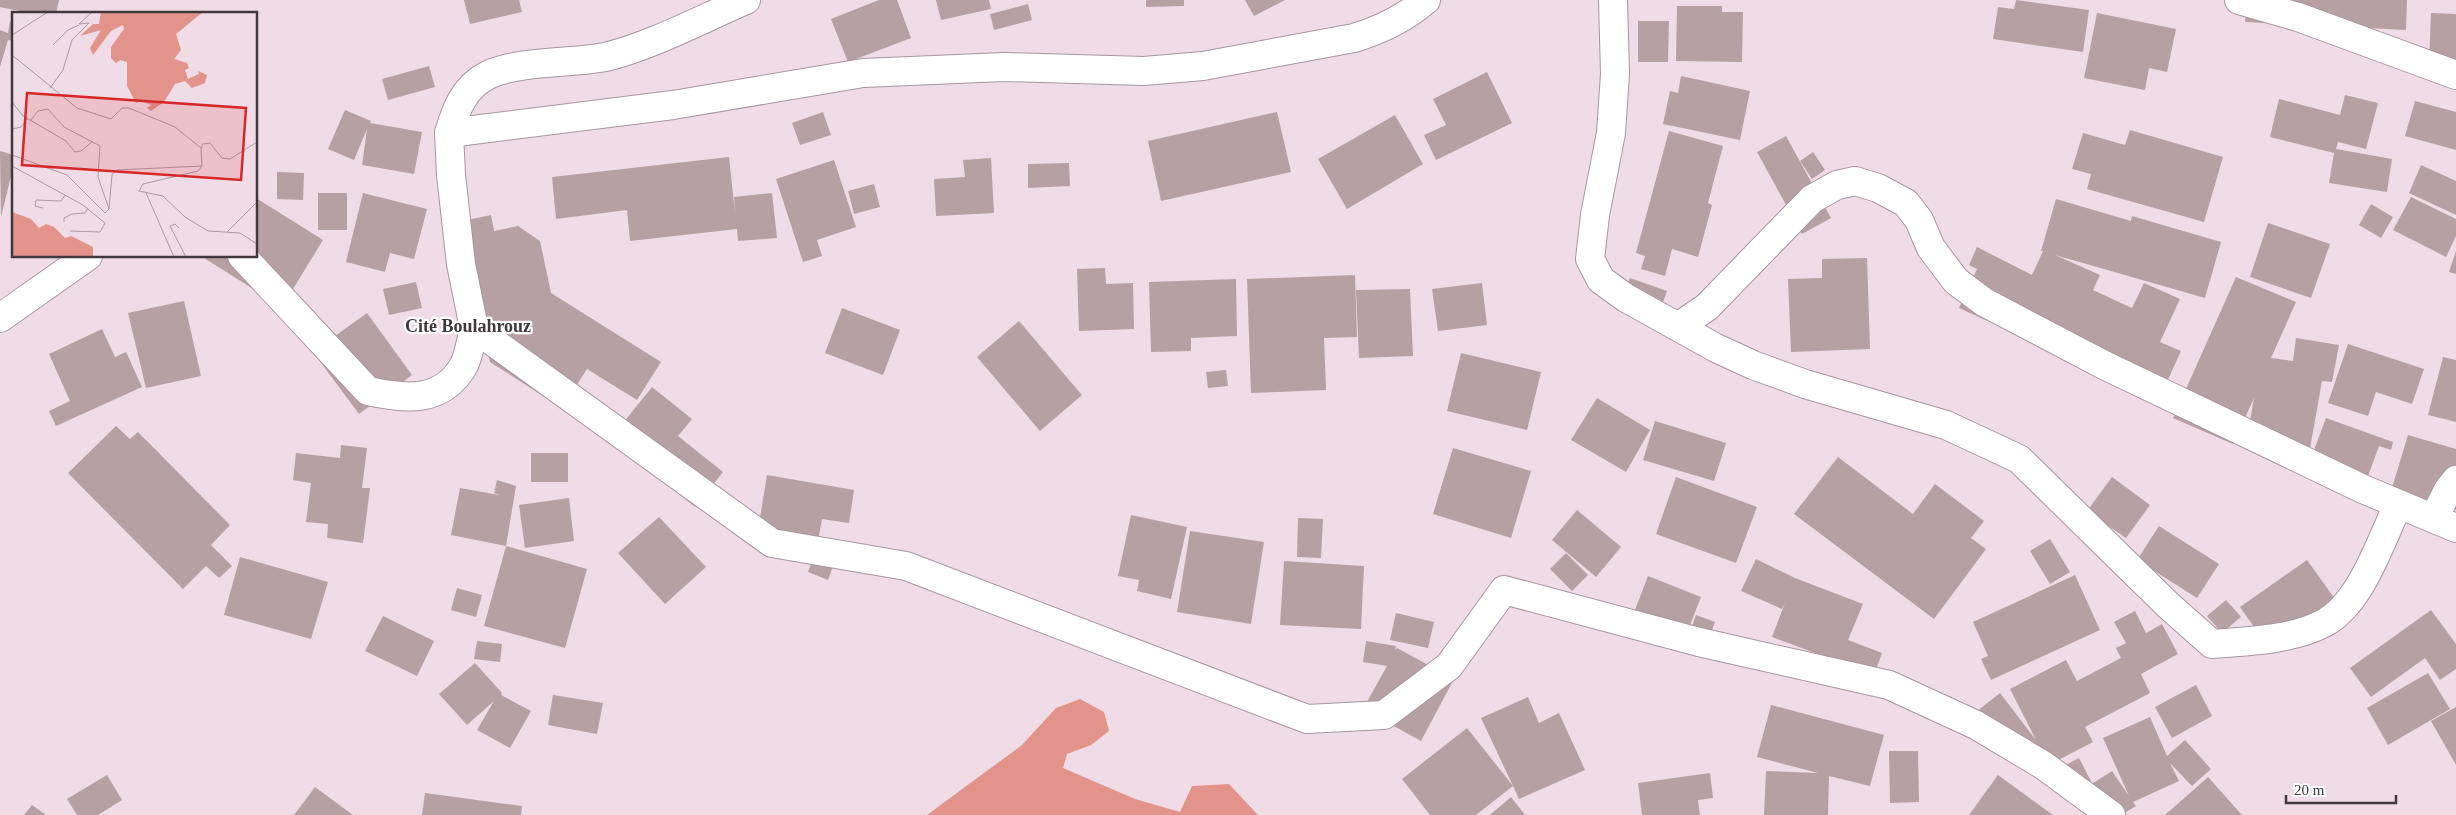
<svg xmlns="http://www.w3.org/2000/svg" width="2456" height="815" font-family="'Times New Roman',serif">
	<rect width="100%" height="100%" fill="#f0dce6"/>
	<!-- forest -->
	<polygon fill="#e2938a" points="1080,699 1104,712 1109,731 1091,745 1067,754 1063,768 1135,799 1180,812 1192,786 1229,784 1258,815 927,815 1022,745 1056,708"/>
	<!-- building -->
	<g fill="#b6a0a4">
		<polygon points="0,0 59,0 56,14 35,14 0,7"/>
		<polygon points="464,0 519,0 522,12 470,24"/>
		<polygon points="879,0 897,0 911,38 848,62 831,19"/>
		<polygon points="936,0 989,0 991,9 941,20"/>
		<polygon points="1146,0 1184,0 1184,6 1146,7"/>
		<polygon points="1245,0 1285,0 1254,16"/>
		<polygon points="2016,0 2089,10 2083,52 1993,39 1998,7 2014,9"/>
		<polygon points="2247,0 2407,0 2406,30 2245,22"/>
		<polygon points="1028,4 1032,20 994,30 990,14"/>
		<polygon points="1677,6 1722,6 1722,12 1743,12 1742,62 1676,61"/>
		<polygon points="2097,13 2176,29 2167,72 2149,68 2145,90 2084,78"/>
		<polygon points="2431,13 2456,14 2456,64 2429,63"/>
		<polygon points="10,21 14,22 14,41 8,40 0,67 0,30 8,33"/>
		<polygon points="1638,21 1669,21 1668,62 1638,62"/>
		<polygon points="429,66 435,87 388,100 382,79"/>
		<polygon points="1487,72 1512,123 1436,160 1424,135 1446,125 1433,99"/>
		<polygon points="1681,76 1750,91 1740,140 1663,124 1670,91 1678,93"/>
		<polygon points="2345,95 2378,103 2366,149 2338,142 2336,149 2392,159 2387,192 2329,183 2334,153 2270,137 2279,99 2340,115"/>
		<polygon points="2415,101 2456,112 2456,150 2405,136"/>
		<polygon points="345,110 371,121 370,123 422,132 414,174 362,165 367,129 354,160 328,149"/>
		<polygon points="823,112 831,135 800,145 792,123"/>
		<polygon points="1277,112 1291,172 1161,201 1148,141"/>
		<polygon points="1395,115 1423,164 1347,209 1318,159"/>
		<polygon points="2130,130 2223,157 2204,222 2087,189 2091,174 2072,169 2083,133 2125,145"/>
		<polygon points="1669,131 1723,146 1708,203 1712,205 1698,257 1672,249 1665,276 1641,269 1645,256 1636,253"/>
		<polygon points="1786,136 1831,218 1802,234 1757,152"/>
		<polygon points="0,151 14,155 14,164 1,217"/>
		<polygon points="1813,152 1825,170 1812,179 1800,161"/>
		<polygon points="729,157 735,213 734,197 772,193 777,238 738,241 737,229 630,241 627,210 556,219 552,177"/>
		<polygon points="991,158 994,213 936,216 934,179 965,177 963,160"/>
		<polygon points="834,160 856,227 817,240 822,256 803,262 776,179"/>
		<polygon points="1069,163 1070,186 1028,188 1028,164"/>
		<polygon points="2421,165 2456,181 2456,215 2409,193"/>
		<polygon points="277,172 304,173 303,200 277,199"/>
		<polygon points="874,184 880,207 854,214 848,191"/>
		<rect x="318" y="193" width="29" height="37"/>
		<polygon points="363,193 427,209 414,259 390,253 385,272 346,262"/>
		<polygon points="2411,197 2456,219 2456,236 2446,257 2393,230"/>
		<polygon points="256,198 323,240 282,307 204,258 205,256 256,256"/>
		<polygon points="2056,199 2131,221 2132,216 2221,242 2205,298 2055,255 2100,275 2093,290 2132,308 2144,283 2180,299 2160,342 2181,351 2159,399 1959,308 1977,269 1969,265 1977,247 2032,275 2043,251 2041,251"/>
		<polygon points="2371,204 2393,217 2381,238 2359,225"/>
		<polygon points="491,215 494,231 518,226 540,241 551,293 661,362 637,400 587,369 562,408 490,362 462,221"/>
		<polygon points="2268,223 2330,244 2311,298 2250,277"/>
		<polygon points="2456,251 2456,274 2449,272"/>
		<polygon points="1867,258 1870,349 1791,352 1788,279 1822,278 1822,259"/>
		<polygon points="1105,268 1106,284 1133,283 1134,329 1079,331 1077,269"/>
		<polygon points="1355,275 1357,337 1324,338 1326,390 1251,393 1247,279"/>
		<polygon points="2236,277 2296,302 2271,358 2293,361 2296,338 2339,345 2332,382 2322,381 2309,454 2246,443 2254,398 2233,444 2173,418"/>
		<polygon points="1630,278 1667,291 1658,316 1620,303"/>
		<polygon points="1236,279 1237,336 1191,338 1191,351 1151,352 1149,282"/>
		<polygon points="416,282 422,308 389,315 383,289"/>
		<polygon points="1482,283 1487,325 1438,331 1432,289"/>
		<polygon points="1410,289 1413,356 1359,358 1356,290"/>
		<polygon points="184,301 201,376 146,388 128,313"/>
		<polygon points="842,308 900,330 883,375 825,353"/>
		<polygon points="367,313 412,375 359,414 313,352"/>
		<polygon points="1019,321 1082,395 1040,431 977,357"/>
		<polygon points="102,329 115,357 126,352 142,387 56,426 49,411 70,401 49,354"/>
		<polygon points="2348,344 2424,369 2412,404 2376,392 2368,416 2328,403"/>
		<polygon points="1461,353 1541,372 1527,430 1447,411"/>
		<polygon points="2443,357 2456,360 2456,422 2428,415"/>
		<polygon points="1226,370 1228,386 1208,388 1206,372"/>
		<polygon points="652,387 692,419 678,436 723,472 695,507 610,439"/>
		<polygon points="1597,398 1650,430 1626,472 1571,440"/>
		<polygon points="2326,418 2393,442 2391,450 2379,446 2360,498 2304,477"/>
		<polygon points="1655,421 1726,443 1714,481 1643,460"/>
		<polygon points="116,426 130,439 138,432 230,525 211,545 232,566 219,578 206,566 183,589 68,473"/>
		<polygon points="2408,435 2456,449 2456,510 2391,491"/>
		<polygon points="341,445 367,448 362,488 370,488 363,543 327,538 328,524 306,522 311,483 293,480 296,453 340,458"/>
		<polygon points="1453,448 1531,471 1511,538 1433,514"/>
		<rect x="531" y="453" width="37" height="29"/>
		<polygon points="1838,457 1913,514 1935,484 1984,521 1971,538 1986,549 1934,619 1794,514"/>
		<polygon points="767,475 854,490 849,523 822,519 818,541 758,530"/>
		<polygon points="1676,477 1757,507 1736,563 1656,534"/>
		<polygon points="2112,477 2150,505 2126,538 2087,511"/>
		<polygon points="497,480 516,486 506,546 451,535 460,488 499,495 494,493"/>
		<polygon points="569,498 574,541 525,548 519,505"/>
		<polygon points="1577,510 1621,547 1596,577 1552,540"/>
		<polygon points="1131,515 1187,527 1171,599 1137,591 1139,580 1118,576"/>
		<polygon points="659,517 706,567 665,604 618,553"/>
		<polygon points="1298,518 1323,519 1321,558 1297,557"/>
		<polygon points="2159,526 2219,564 2197,598 2137,560"/>
		<polygon points="1190,531 1264,542 1251,624 1177,612"/>
		<polygon points="2050,539 2070,572 2050,584 2030,551"/>
		<polygon points="506,546 587,569 565,648 484,626"/>
		<polygon points="817,548 837,555 828,580 808,572"/>
		<polygon points="1566,553 1588,575 1572,591 1550,569"/>
		<polygon points="240,557 328,582 311,639 224,615"/>
		<polygon points="1756,559 1795,578 1863,604 1848,640 1882,653 1874,675 1772,637 1785,603 1782,609 1741,591"/>
		<polygon points="2307,560 2340,606 2273,654 2240,607"/>
		<polygon points="1284,561 1364,566 1361,629 1280,625"/>
		<polygon points="2075,575 2100,630 1991,680 1981,659 1988,656 1973,622"/>
		<polygon points="1648,576 1701,597 1686,635 1633,615"/>
		<polygon points="457,588 482,595 476,617 451,610"/>
		<polygon points="2226,600 2241,617 2222,633 2207,616"/>
		<polygon points="2431,610 2456,644 2456,669 2440,680 2425,658 2371,697 2350,668"/>
		<polygon points="2135,611 2146,633 2162,624 2178,654 2141,674 2150,693 2085,727 2093,742 2043,768 1976,712 2000,693 2036,740 2010,689 2066,660 2077,681 2121,658 2116,648 2126,643 2114,622"/>
		<polygon points="1396,613 1434,622 1428,648 1390,640"/>
		<polygon points="1696,615 1715,622 1705,649 1686,642"/>
		<polygon points="383,616 434,641 417,676 365,651"/>
		<polygon points="477,641 502,644 500,662 474,659"/>
		<polygon points="1366,641 1396,646 1395,650 1397,648 1454,679 1421,741 1363,709 1387,666 1363,662"/>
		<polygon points="475,663 502,693 501,695 531,711 510,748 477,730 494,701 467,725 439,694"/>
		<polygon points="2428,673 2450,709 2388,745 2367,708"/>
		<polygon points="2196,685 2212,716 2172,738 2155,707"/>
		<polygon points="553,695 603,703 597,734 548,725"/>
		<polygon points="1528,697 1539,723 1559,713 1585,770 1519,799 1513,786 1476,815 1430,815 1402,779 1467,728 1513,786 1481,718"/>
		<polygon points="1771,705 1884,735 1870,786 1829,776 1828,815 1764,815 1766,771 1818,773 1757,757"/>
		<polygon points="2456,707 2456,765 2431,721"/>
		<polygon points="2150,717 2167,756 2185,740 2211,769 2192,786 2170,763 2179,781 2133,802 2136,806 2121,815 2079,792 2112,771 2129,796 2103,738"/>
		<polygon points="1889,751 1918,751 1919,802 1890,803"/>
		<polygon points="2079,758 2091,781 2061,797 2049,774"/>
		<polygon points="1710,773 1713,798 1698,800 1700,815 1642,815 1638,783"/>
		<polygon points="107,775 122,800 98,815 77,815 67,799"/>
		<polygon points="1998,775 2053,815 1969,815"/>
		<polygon points="2208,777 2242,815 2165,815"/>
		<polygon points="315,787 353,815 294,815"/>
		<polygon points="425,793 522,806 521,815 422,815"/>
		<polygon points="1511,797 1525,815 1490,815"/>
		<polygon points="32,805 46,815 24,815"/>
	</g>
	<g fill="none" stroke-linecap="round" stroke-linejoin="round">
		<!-- street casing -->
		<g stroke="#a7959f" stroke-width="30">
			<g id="street">
				<path d="M746 0C704 18 649 47 605 57 569 64 521 60 488 75 464 87 456 109 449 133L673 105 863 73 1004 67 1144 71 1203 66 1354 38C1381 30 1404 19 1426 0"/>
				<path d="M1613 0 1615 74 1611 133 1595 215 1590 259 1601 280 1626 298 1716 348 1753 365 1805 384 1946 425 2019 459 2168 605 2212 644C2249 641 2292 640 2324 623 2361 604 2381 540 2398 505"/>
				<polyline points="2239,0 2298,17 2456,75"/>
				<polyline points="449,133 451,175 461,264 474,328 772,543 906,566 1307,719 1384,715 1449,666 1504,590 1699,642 1889,685 1976,725 2043,765 2111,815"/>
				<path d="M242 256 368 391C404 399 442 404 464 365 469 355 471 340 474 328"/>
				<polyline points="0,318 88,256"/>
				<polyline points="1679,326 1707,307 1812,199 1837,185 1855,181 1878,188 1906,203 1919,220 1931,248 1956,281 1984,302 2104,365 2363,489 2456,528"/>
				<polyline points="2434,518 2448,490 2456,480"/>
			</g>
		</g>
		<!-- street -->
		<use href="#street" stroke="#fff" stroke-width="28"/>
	</g>
	<g text-anchor="middle" stroke-width="4.5" stroke-linejoin="round" paint-order="stroke">
		<!-- district labels -->
		<g font-size="18" font-weight="bold" fill="#40383c" stroke="#fff">
			<text x="468" y="332">Cité Boulahrouz</text>
		</g>
	</g>
	<!-- overview -->
	<g transform="translate(12 12)">
		<rect width="245" height="245" fill="#f0dce6"/>
		<path d="M89 0H191L164 22 169 38 162 47 175 51 177 56 173 58 176 67 187 62 186 59 195 63 193 71 180 76 173 69 163 72 152 90 139 99 135 96 139 93 129 89 124 91 115 74V50L108 48 104 51 99 46V35L112 17 111 13 99 19 81 43 78 36 89 18 68 24 81 12H87ZM0 200 19 207 27 216 34 212 42 215 53 226 59 224 81 235V245H0Z" fill="#e2938a"/>
		<path fill="none" stroke="#aa9aa2" stroke-width="1" d="M0 23 36 0M41 33 56 18 67 13M0 43 65 96 99 107 110 96H117L163 115 189 136 190 154M38 76 51 58 60 28 77 11 67 12 80 0M0 90 11 104 54 129 63 140 69 139 81 129M18 109 26 99 36 97 52 115 88 134 86 165 97 197M0 117 9 115 15 107M189 136 191 132 198 131 210 146 218 147 245 130M0 143 55 163 93 201 97 197 100 163 104 158 190 154 186 159 131 172 127 179 151 184 173 205 196 219 228 221 245 232M0 154 71 193 93 211 88 220 58 219M134 181 162 245M31 196 23 194 24 188 49 189 53 183M52 210V206L60 202 73 201 76 196M167 216 163 212 158 214 174 245M215 220 245 190"/>
		<path fill="#d62828" fill-opacity="0.15" stroke="#d62828" stroke-width="2.5" d="M15 81 234 96 229 168 10 153Z"/>
		<rect width="245" height="245" fill="none" stroke="#40383c" stroke-width="2.5"/>
	</g>
	<!-- scale -->
	<path d="M2286 795v8h110v-8" fill="none" stroke="#40383c" stroke-width="2.5"/>
	<text x="2294" y="795" font-size="15" fill="#40383c" stroke="#ffffff" stroke-width="4" paint-order="stroke">20 m</text>
</svg>
